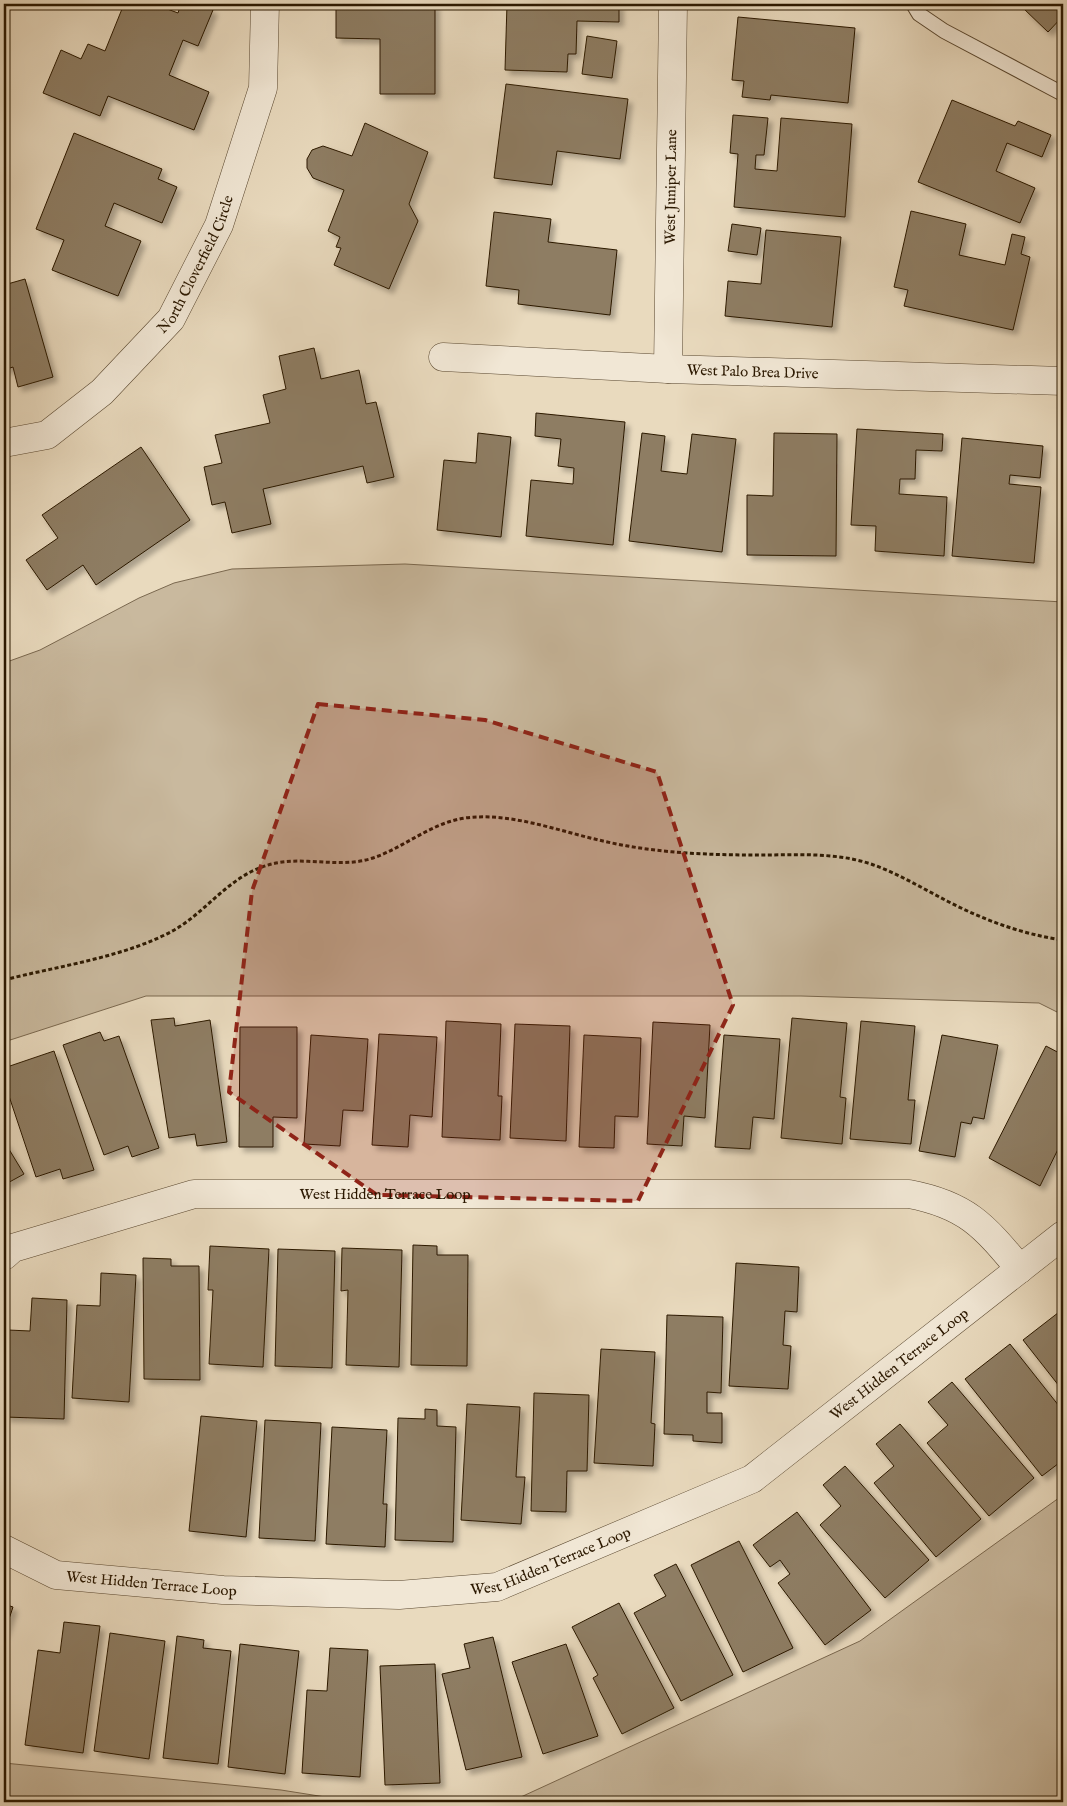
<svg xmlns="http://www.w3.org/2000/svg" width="1067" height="1806" font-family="'IM FELL English',serif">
	<defs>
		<filter id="shadow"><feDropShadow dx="4.5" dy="4.5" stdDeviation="2.5" flood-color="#0004"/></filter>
	</defs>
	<rect width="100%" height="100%" fill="#e9dabe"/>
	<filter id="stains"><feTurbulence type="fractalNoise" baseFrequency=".004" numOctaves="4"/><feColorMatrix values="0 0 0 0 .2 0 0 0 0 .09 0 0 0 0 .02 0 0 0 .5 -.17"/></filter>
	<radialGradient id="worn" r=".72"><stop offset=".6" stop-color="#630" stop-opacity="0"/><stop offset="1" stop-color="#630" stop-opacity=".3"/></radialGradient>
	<!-- green -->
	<g fill="#c9b99e" stroke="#7a684f">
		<polygon points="405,564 1063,602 1063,1015 1039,1003 801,996 146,996 4,1042 4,663 40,650 139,598 174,583 232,569"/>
		<polygon points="1063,1495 1063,1802 510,1802 860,1641"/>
		<polygon points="4,1763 281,1790 357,1802 4,1802"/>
	</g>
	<!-- building -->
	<g fill="#8e7d63" stroke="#2b1800" filter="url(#shadow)">
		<polygon points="124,4 154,4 178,13 181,4 197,4 213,10 198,46 183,40 169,75 209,92 194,130 108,96 100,116 43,93 61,50 81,59 88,44 105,51"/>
		<polygon points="336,4 435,4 435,94 380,94 380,39 336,38"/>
		<polygon points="507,4 619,4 619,22 577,21 576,54 568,54 567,72 505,70"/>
		<polygon points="1027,4 1063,4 1063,16 1048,32 1023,8"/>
		<polygon points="738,17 855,28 848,103 771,95 770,100 742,97 744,81 732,80"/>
		<polygon points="587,36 617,41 612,78 582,74"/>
		<polygon points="506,84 628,99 620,159 557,151 552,185 494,178"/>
		<polygon points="952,100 1015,126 1018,121 1051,135 1042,157 1007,143 996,171 1035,188 1020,223 918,182"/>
		<polygon points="733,115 768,118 764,155 756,155 755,169 777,171 781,118 852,124 845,217 734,207 738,154 730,153"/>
		<polygon points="365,123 428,152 409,204 418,221 389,289 334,265 341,248 336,247 340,237 328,231 344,190 313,178 307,168 307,159 312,150 323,146 352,156"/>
		<polygon points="74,133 162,169 158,179 177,187 162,223 114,203 105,226 141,241 118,296 52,270 64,240 36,229"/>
		<polygon points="911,211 966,224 959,255 1005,265 1012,234 1025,237 1021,254 1030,257 1013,330 904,306 908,290 894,287"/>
		<polygon points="494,212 551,219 548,242 617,250 610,315 518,304 519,290 486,286"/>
		<polygon points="732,224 761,228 757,255 728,251"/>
		<polygon points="766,230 841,237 832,327 725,316 728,281 761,284"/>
		<polygon points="25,279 53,377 18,387 13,367 4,370 4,285"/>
		<polygon points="314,348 321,379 359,370 366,404 376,402 394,477 367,483 363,466 263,489 271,524 232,533 225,502 212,505 204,467 222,463 215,435 270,423 263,395 286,389 279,356"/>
		<polygon points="536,413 625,422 613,545 526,536 531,480 573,484 574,468 558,466 561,439 535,436"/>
		<polygon points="857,429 943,434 942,451 916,450 915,479 900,479 899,494 947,497 944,556 875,551 876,526 851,525"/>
		<polygon points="478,433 511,437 501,537 437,530 444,460 476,463"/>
		<polygon points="642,433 665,436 661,471 687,474 692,434 736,439 722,552 629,541"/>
		<polygon points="774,433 837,434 836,556 747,555 747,495 773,496"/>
		<polygon points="962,438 1043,446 1040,478 1010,475 1009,484 1041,487 1034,563 952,556"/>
		<polygon points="141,447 190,520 96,585 83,565 47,590 26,560 58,538 42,515"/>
		<polygon points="174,1018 175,1026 210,1020 227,1142 197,1146 195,1134 169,1138 151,1020"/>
		<polygon points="792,1018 847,1023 840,1097 846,1098 842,1144 781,1138"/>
		<polygon points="446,1021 501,1024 498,1096 502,1096 500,1140 442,1137"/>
		<polygon points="861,1021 915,1026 908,1100 915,1100 911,1144 850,1139"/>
		<polygon points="653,1022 710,1025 705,1118 684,1116 682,1146 647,1144"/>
		<polygon points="515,1024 570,1026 566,1141 510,1138"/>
		<polygon points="240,1027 297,1027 297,1118 273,1117 273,1147 239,1147"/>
		<polygon points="100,1032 104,1041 119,1036 159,1148 132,1157 128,1146 104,1155 63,1045"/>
		<polygon points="379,1034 437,1037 432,1117 410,1115 408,1147 372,1145"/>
		<polygon points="311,1035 368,1039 363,1111 343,1110 340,1146 304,1144"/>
		<polygon points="584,1035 641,1038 638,1117 615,1116 614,1148 579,1147"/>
		<polygon points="724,1035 780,1039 774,1119 753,1117 750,1149 715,1147"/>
		<polygon points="942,1035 998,1045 984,1119 973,1117 971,1124 961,1122 955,1157 919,1151"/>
		<polygon points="1046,1046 1063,1055 1063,1139 1040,1186 989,1158"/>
		<polygon points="54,1051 94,1170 63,1179 60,1169 36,1177 4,1081 4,1068"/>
		<polygon points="4,1141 24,1174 4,1185"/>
		<polygon points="413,1245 437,1246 437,1255 468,1255 467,1366 411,1365"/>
		<polygon points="210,1246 269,1249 263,1367 209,1364 213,1290 208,1290"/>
		<polygon points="342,1248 402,1250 399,1367 346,1365 348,1290 341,1291"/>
		<polygon points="278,1249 335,1251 332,1368 275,1366"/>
		<polygon points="143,1258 171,1259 171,1266 199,1266 200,1380 144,1379"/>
		<polygon points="736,1263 799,1267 797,1312 785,1311 783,1345 791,1346 788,1389 729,1386"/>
		<polygon points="101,1273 136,1275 129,1402 72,1398 77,1305 100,1306"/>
		<polygon points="32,1298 67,1300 64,1419 5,1417 8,1330 30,1331"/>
		<polygon points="1063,1309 1063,1391 1023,1340"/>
		<polygon points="667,1315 723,1317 721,1393 707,1392 707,1413 722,1413 722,1443 693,1441 693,1435 664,1434"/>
		<polygon points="1010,1344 1063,1411 1063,1460 1042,1476 965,1379"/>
		<polygon points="601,1349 655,1352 651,1423 655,1424 653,1466 594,1463"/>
		<polygon points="952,1382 1034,1478 989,1516 927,1443 948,1425 928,1402"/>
		<polygon points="534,1393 589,1395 587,1471 567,1471 566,1512 531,1511"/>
		<polygon points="467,1404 520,1407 516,1477 525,1477 521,1524 461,1520"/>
		<polygon points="425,1409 437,1410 437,1426 456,1427 453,1542 395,1540 398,1418 425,1419"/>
		<polygon points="201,1416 257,1421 246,1537 189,1531"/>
		<polygon points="265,1420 321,1423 315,1541 259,1538"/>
		<polygon points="900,1424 981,1519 936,1557 874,1483 894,1466 876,1444"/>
		<polygon points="332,1427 387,1430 383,1504 387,1504 385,1547 326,1544"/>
		<polygon points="845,1466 929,1560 885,1598 820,1525 841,1506 823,1485"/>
		<polygon points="797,1512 871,1610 825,1645 778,1583 790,1574 780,1560 770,1567 753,1545"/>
		<polygon points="739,1541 793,1648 743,1672 691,1565"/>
		<polygon points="676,1564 733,1675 681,1701 634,1613 666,1596 654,1575"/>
		<polygon points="619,1603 674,1708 622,1734 593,1678 598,1675 572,1627"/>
		<polygon points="4,1604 13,1607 4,1634"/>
		<polygon points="64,1622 100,1626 83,1753 25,1745 38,1650 60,1653"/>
		<polygon points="110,1633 165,1641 149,1759 94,1751"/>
		<polygon points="177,1636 204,1640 203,1648 231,1651 218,1764 163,1758"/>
		<polygon points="493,1637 522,1757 466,1770 442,1674 470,1668 464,1644"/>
		<polygon points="240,1644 299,1651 285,1774 228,1767"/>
		<polygon points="566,1644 598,1736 543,1754 512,1662"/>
		<polygon points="330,1648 368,1650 360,1777 302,1773 307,1690 327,1691"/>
		<polygon points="435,1664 440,1783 385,1785 380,1666"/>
	</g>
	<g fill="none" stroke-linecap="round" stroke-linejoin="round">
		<!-- lane casing -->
		<g stroke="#5a4830" stroke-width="16">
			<polyline id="lane" points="913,4 919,14 944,31 1063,94"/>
		</g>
		<!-- street casing -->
		<g stroke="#5a4830" stroke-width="29">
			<g id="street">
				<path id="s1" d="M443 357 668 369 1063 381"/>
				<path id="s2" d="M668 369 673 4"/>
				<path id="s3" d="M4 443 47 435 102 392 171 319 219 225 263 88 265 4"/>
				<path id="s4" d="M4 1256 13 1248 194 1194H909C967 1205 984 1226 1020 1269"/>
				<path id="s5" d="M4 1549 56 1575 223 1590 399 1595 497 1587 752 1479 1063 1235"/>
			</g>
		</g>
		<!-- path -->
		<path stroke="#2b1800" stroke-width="3" stroke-dasharray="4 2.5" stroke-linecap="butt" d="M4 980C58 966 127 957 176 929 206 911 228 879 262 867 299 853 337 870 373 858 405 847 431 823 465 818 511 812 558 831 603 841 654 853 707 855 759 855 796 855 835 852 871 864 897 873 922 888 947 901 984 920 1021 934 1063 940"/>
		<!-- lane -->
		<use href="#lane" stroke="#f1e7d5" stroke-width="14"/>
		<!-- street -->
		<use href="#street" stroke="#f1e7d5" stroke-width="28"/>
	</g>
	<!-- marked area -->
	<path fill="#8f2418" fill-opacity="0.2" stroke="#8f2418" stroke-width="4" stroke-dasharray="10 6" stroke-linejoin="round" d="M318 704 485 720 657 772 733 1005 638 1201 377 1195 229 1092 252 891Z"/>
	<g text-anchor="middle" stroke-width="4.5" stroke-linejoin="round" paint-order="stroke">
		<!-- street labels -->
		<g font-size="15" fill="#2b1800" stroke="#f1e7d5">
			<text dy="5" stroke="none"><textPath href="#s2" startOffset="182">West Juniper Lane</textPath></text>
			<text dy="5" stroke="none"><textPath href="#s3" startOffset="274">North Cloverfield Circle</textPath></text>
			<text dy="5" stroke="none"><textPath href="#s1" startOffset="310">West Palo Brea Drive</textPath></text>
			<text dy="5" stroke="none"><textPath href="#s4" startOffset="392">West Hidden Terrace Loop</textPath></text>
			<text dy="5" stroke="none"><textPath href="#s5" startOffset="964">West Hidden Terrace Loop</textPath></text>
			<text dy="5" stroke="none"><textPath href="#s5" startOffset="559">West Hidden Terrace Loop</textPath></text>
			<text dy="5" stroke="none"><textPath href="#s5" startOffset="154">West Hidden Terrace Loop</textPath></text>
		</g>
	</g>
	<!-- margin -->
	<rect width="1067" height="1806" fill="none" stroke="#e9dabe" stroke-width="20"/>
	<rect x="5" y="5" width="1057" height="1796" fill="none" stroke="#2b1800" stroke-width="2.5"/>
	<rect x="10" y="10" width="1047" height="1786" fill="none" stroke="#2b1800"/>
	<rect width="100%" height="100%" filter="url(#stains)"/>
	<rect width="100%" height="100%" fill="url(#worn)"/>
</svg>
